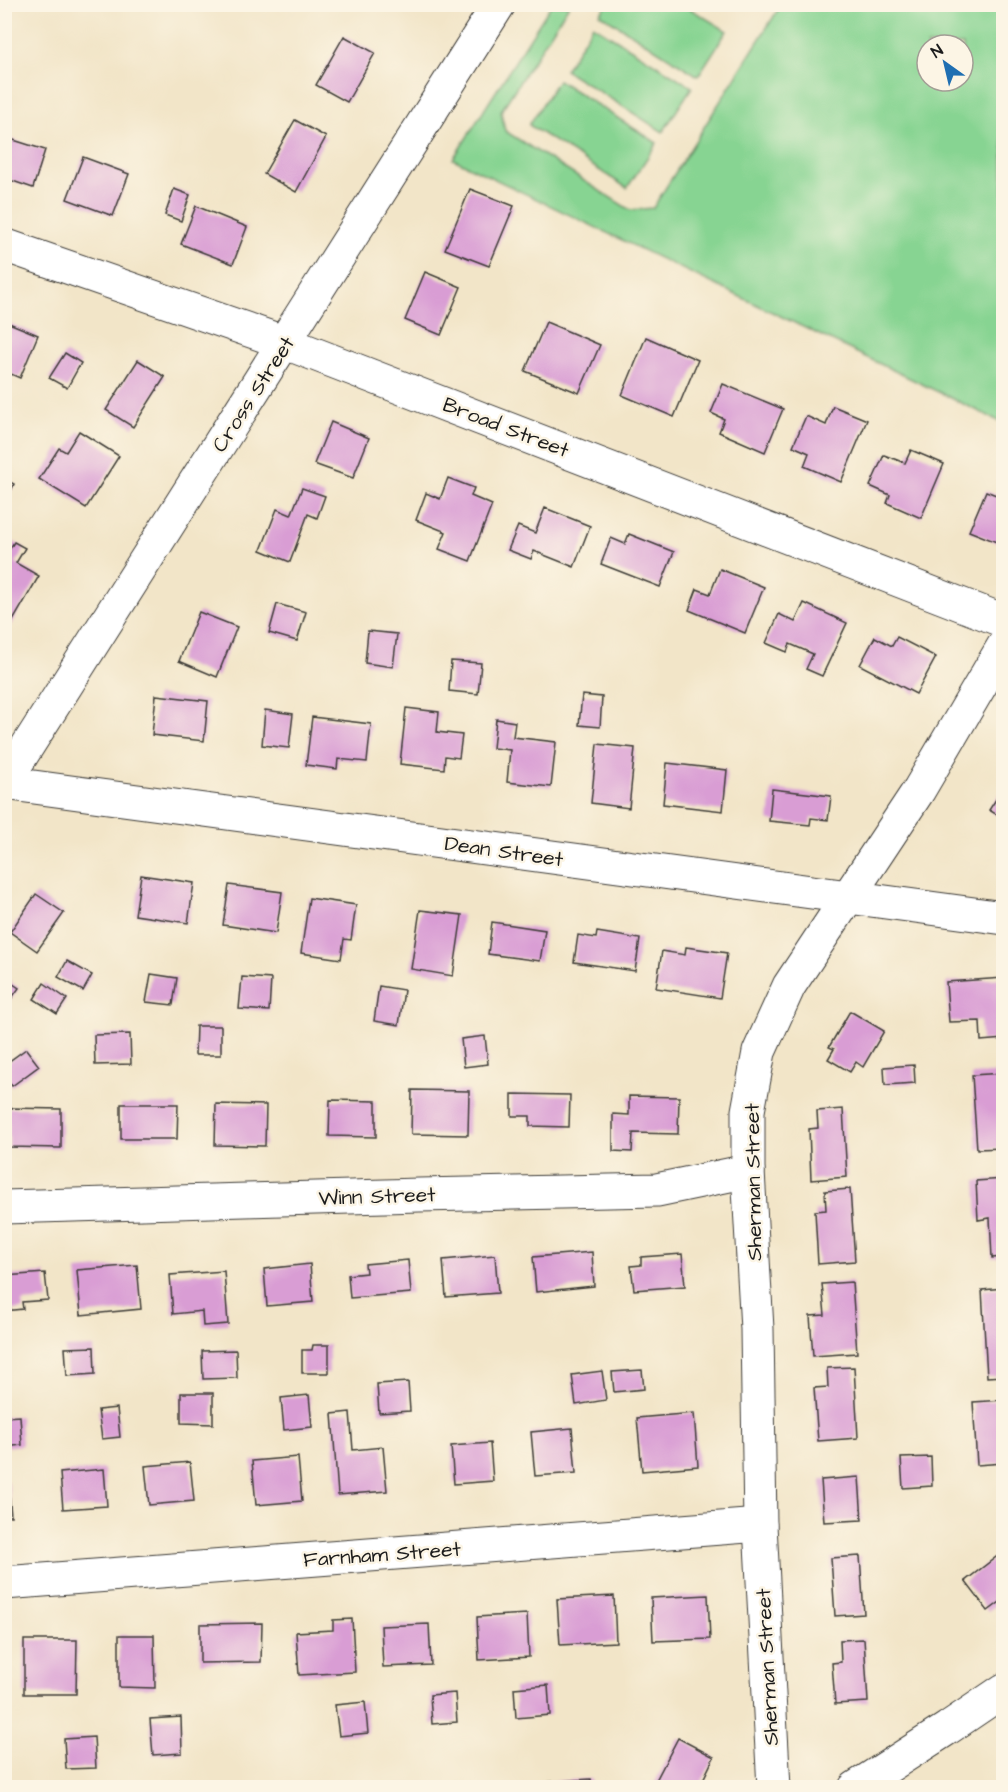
<svg xmlns="http://www.w3.org/2000/svg" width="1008" height="1792" font-family="'Architects Daughter',sans-serif">
	<rect width="100%" height="100%" fill="#fcf5e5"/>
	<filter id="ink" filterUnits="userSpaceOnUse"><feTurbulence type="fractalNoise" baseFrequency=".0167" numOctaves="2"/><feDisplacementMap in="SourceGraphic" scale="12" xChannelSelector="R" yChannelSelector="G"/><feConvolveMatrix kernelMatrix="1 2 1 2 8 2 1 2 1" color-interpolation-filters="sRGB"/></filter>
	<filter id="wash" filterUnits="userSpaceOnUse"><feTurbulence type="fractalNoise" baseFrequency=".008" numOctaves="4" result="noise"/><feDisplacementMap in="SourceGraphic" scale="24" xChannelSelector="R" yChannelSelector="G"/><feGaussianBlur stdDeviation="1.35" result="paint"/><feColorMatrix in="noise" values="0 0 0 0 0 0 0 0 0 0 0 0 0 0 0 0 0 1.4 0 .05"/><feComposite in="paint" operator="in"/></filter>
	<g filter="url(#wash)">
		<rect width="100%" height="100%" fill="#f2e5c8"/>
		<!-- green -->
		<g fill="#87d492" stroke="#527857" stroke-width="1.5" fill-rule="evenodd">
			<path d="M551 5H569L501 111 505 131 630 210 653 208 781 5H1003V423L453 159ZM927 45H963V81H927Z"/>
			<polygon points="606,5 684,5 727,31 698,76 600,14"/>
			<polygon points="593,25 692,87 663,132 565,70"/>
			<polygon points="558,80 657,143 627,188 529,125"/>
		</g>
		<g id="blocks">
			<!-- building -->
			<g fill="#d99dd4">
				<polygon points="344,36 375,53 347,102 316,85"/>
				<polygon points="295,120 326,137 296,192 264,174"/>
				<polygon points="4,137 45,150 33,188 4,178"/>
				<polygon points="83,157 129,174 113,216 67,199"/>
				<polygon points="174,189 190,195 181,221 165,215"/>
				<polygon points="470,189 514,206 489,266 445,249"/>
				<polygon points="196,206 247,227 233,264 181,244"/>
				<polygon points="425,272 461,287 441,335 405,320"/>
				<polygon points="4,321 38,335 20,378 4,371"/>
				<polygon points="546,322 600,345 579,393 525,371"/>
				<polygon points="646,337 698,360 674,417 622,395"/>
				<polygon points="65,353 81,363 67,388 49,378"/>
				<polygon points="138,360 165,377 133,427 106,410"/>
				<polygon points="723,384 783,409 765,452 719,432 724,419 711,413"/>
				<polygon points="833,406 867,420 841,482 804,466 809,453 793,446 806,416 826,425"/>
				<polygon points="331,422 369,438 353,478 314,464"/>
				<polygon points="79,431 119,456 86,508 39,479 59,448 66,452"/>
				<polygon points="911,450 944,464 921,518 887,503 890,495 870,486 884,455 905,463"/>
				<polygon points="448,478 474,488 471,496 492,505 470,561 439,549 446,532 416,520 426,493 440,499"/>
				<polygon points="4,479 14,484 7,500 4,498"/>
				<polygon points="302,488 325,496 317,518 308,514 290,562 261,550 277,509 291,515"/>
				<polygon points="986,491 1004,498 1004,545 969,531"/>
				<polygon points="545,508 590,526 574,567 534,551 531,559 508,550 518,526 535,533"/>
				<polygon points="629,534 674,552 660,587 601,564 611,538 625,544"/>
				<polygon points="14,542 25,548 16,563 39,576 10,626 4,622 4,558"/>
				<polygon points="720,569 764,587 745,633 689,610 697,589 710,594"/>
				<polygon points="804,603 847,623 822,676 806,669 813,654 790,644 787,652 766,643 779,614 795,622"/>
				<polygon points="277,604 306,612 297,641 269,633"/>
				<polygon points="199,612 237,627 217,677 179,661"/>
				<polygon points="368,631 397,634 393,667 365,663"/>
				<polygon points="875,637 892,646 897,637 936,657 916,694 860,665"/>
				<polygon points="451,661 481,663 478,694 449,691"/>
				<polygon points="156,695 208,701 204,741 152,735"/>
				<polygon points="582,695 602,697 600,727 579,725"/>
				<polygon points="406,708 439,712 437,732 462,735 459,758 445,756 444,769 400,764"/>
				<polygon points="265,710 293,714 289,748 262,745"/>
				<polygon points="312,717 371,724 367,762 338,759 337,769 306,765"/>
				<polygon points="496,719 515,722 513,737 556,742 551,787 507,782 510,750 493,748"/>
				<polygon points="597,744 635,748 629,808 591,803"/>
				<polygon points="667,763 727,770 723,811 663,804"/>
				<polygon points="1004,787 1004,819 989,810"/>
				<polygon points="772,789 831,796 828,820 811,818 810,825 769,821"/>
				<polygon points="141,875 194,883 188,923 135,915"/>
				<polygon points="229,885 282,892 276,933 223,925"/>
				<polygon points="36,894 64,913 37,951 10,932"/>
				<polygon points="309,898 356,905 351,940 344,939 341,959 301,953"/>
				<polygon points="420,910 462,915 453,976 411,969"/>
				<polygon points="492,922 545,930 540,961 488,954"/>
				<polygon points="597,932 640,939 635,971 574,962 578,935 596,938"/>
				<polygon points="686,947 727,953 720,998 656,988 662,951 685,955"/>
				<polygon points="67,961 92,975 83,991 58,977"/>
				<polygon points="151,974 177,978 173,1005 146,1002"/>
				<polygon points="242,977 271,979 269,1011 239,1009"/>
				<polygon points="4,978 19,988 4,1009"/>
				<polygon points="1004,978 1004,1039 981,1041 980,1021 949,1022 946,982"/>
				<polygon points="44,983 67,999 57,1014 34,999"/>
				<polygon points="379,986 404,990 399,1025 374,1021"/>
				<polygon points="850,1011 884,1031 863,1067 856,1062 850,1072 828,1059 834,1049 829,1047"/>
				<polygon points="196,1026 221,1026 221,1055 195,1055"/>
				<polygon points="130,1034 131,1064 95,1065 94,1035"/>
				<polygon points="485,1036 488,1064 464,1067 461,1039"/>
				<polygon points="26,1049 39,1066 12,1086 4,1076 4,1065"/>
				<polygon points="914,1065 915,1083 885,1085 884,1067"/>
				<polygon points="1004,1073 1004,1148 977,1149 972,1075"/>
				<polygon points="412,1090 469,1091 468,1135 411,1134"/>
				<polygon points="512,1094 570,1095 569,1127 530,1126 530,1116 512,1116"/>
				<polygon points="629,1096 679,1097 678,1134 633,1133 632,1152 613,1151 613,1114 629,1115"/>
				<polygon points="330,1100 376,1101 376,1137 329,1136"/>
				<polygon points="121,1104 178,1104 177,1139 121,1139"/>
				<polygon points="216,1104 266,1105 265,1146 215,1145"/>
				<polygon points="9,1108 61,1109 61,1148 9,1147"/>
				<polygon points="843,1109 847,1177 811,1180 809,1129 818,1128 817,1111"/>
				<polygon points="1004,1179 1004,1257 992,1258 990,1218 978,1220 976,1181"/>
				<polygon points="850,1189 855,1261 818,1264 815,1211 826,1210 825,1191"/>
				<polygon points="592,1252 594,1286 536,1292 533,1257"/>
				<polygon points="682,1254 685,1286 634,1290 631,1266 641,1265 641,1257"/>
				<polygon points="495,1255 498,1293 446,1297 443,1260"/>
				<polygon points="408,1260 411,1293 350,1298 348,1275 366,1273 365,1264"/>
				<polygon points="310,1264 313,1302 267,1306 264,1269"/>
				<polygon points="137,1265 141,1309 81,1315 77,1270"/>
				<polygon points="224,1271 228,1324 203,1326 202,1311 173,1314 170,1275"/>
				<polygon points="45,1273 48,1300 22,1302 23,1309 4,1311 4,1276"/>
				<polygon points="852,1282 857,1353 813,1356 810,1316 825,1315 822,1284"/>
				<polygon points="1004,1288 1004,1376 987,1377 982,1290"/>
				<polygon points="313,1345 329,1345 329,1373 302,1373 302,1350 312,1350"/>
				<polygon points="94,1347 95,1374 67,1376 65,1348"/>
				<polygon points="236,1350 237,1378 203,1379 202,1351"/>
				<polygon points="854,1367 858,1438 818,1441 814,1388 828,1387 827,1368"/>
				<polygon points="642,1370 644,1389 614,1392 612,1372"/>
				<polygon points="602,1371 606,1400 576,1405 572,1375"/>
				<polygon points="408,1382 410,1411 379,1413 377,1384"/>
				<polygon points="181,1393 213,1393 213,1424 181,1423"/>
				<polygon points="309,1395 312,1427 284,1430 281,1398"/>
				<polygon points="1004,1400 1004,1463 977,1465 973,1402"/>
				<polygon points="117,1408 120,1437 102,1439 98,1410"/>
				<polygon points="350,1412 353,1450 383,1447 387,1491 338,1495 332,1414"/>
				<polygon points="694,1413 698,1466 642,1471 637,1418"/>
				<polygon points="20,1416 22,1445 5,1447 4,1417"/>
				<polygon points="572,1428 576,1473 535,1476 531,1432"/>
				<polygon points="490,1443 493,1481 454,1484 451,1446"/>
				<polygon points="298,1457 302,1501 256,1505 252,1461"/>
				<polygon points="931,1457 932,1486 903,1488 901,1458"/>
				<polygon points="190,1462 194,1501 149,1505 145,1466"/>
				<polygon points="104,1469 107,1506 63,1509 60,1473"/>
				<polygon points="859,1477 862,1520 824,1522 821,1480"/>
				<polygon points="4,1481 8,1481 11,1516 4,1516"/>
				<polygon points="1004,1551 1004,1599 988,1611 965,1581"/>
				<polygon points="860,1556 864,1614 835,1616 831,1558"/>
				<polygon points="708,1595 710,1639 653,1641 651,1598"/>
				<polygon points="614,1596 616,1642 560,1645 557,1599"/>
				<polygon points="527,1614 529,1657 479,1660 477,1617"/>
				<polygon points="352,1619 355,1672 299,1675 296,1632 333,1630 333,1620"/>
				<polygon points="262,1623 261,1662 200,1663 200,1624"/>
				<polygon points="429,1624 431,1665 383,1667 381,1626"/>
				<polygon points="119,1635 154,1635 155,1688 119,1687"/>
				<polygon points="864,1639 868,1702 835,1704 832,1663 841,1662 840,1640"/>
				<polygon points="24,1640 77,1640 76,1694 24,1694"/>
				<polygon points="548,1685 550,1715 516,1718 514,1688"/>
				<polygon points="455,1693 457,1722 432,1724 430,1695"/>
				<polygon points="365,1702 368,1733 339,1736 335,1705"/>
				<polygon points="181,1717 182,1753 153,1755 150,1719"/>
				<polygon points="94,1737 96,1768 66,1769 64,1739"/>
				<polygon points="678,1738 714,1757 699,1788 652,1788"/>
				<polygon points="591,1779 592,1788 544,1788 544,1782"/>
				<polygon points="428,1783 428,1788 395,1788 395,1786"/>
			</g>
		</g>
	</g>
	<g filter="url(#ink)">
		<use href="#blocks" fill-opacity="0" stroke="#3c3a36" stroke-width="1.5"/>
		<g fill="none" stroke-linecap="round" stroke-linejoin="round">
			<!-- minor casing -->
			<g stroke="#3c3a36" stroke-width="35">
				<g id="minor">
					<polyline points="4,245 286,343 1004,621"/>
					<polyline points="4,783 1004,918"/>
					<polyline points="4,783 499,4"/>
					<polyline points="4,1207 419,1195 657,1190 748,1171"/>
					<polyline points="4,1583 760,1525"/>
					<polyline points="774,1788 760,1525 757,1329 748,1171 748,1111 759,1052 789,986 919,790 1004,645"/>
					<polyline points="855,1788 948,1728 1004,1690"/>
				</g>
			</g>
			<!-- minor -->
			<use href="#minor" stroke="#fff" stroke-width="33"/>
		</g>
	</g>
	<g text-anchor="middle" stroke-width="5" stroke-linejoin="round" paint-order="stroke">
		<!-- street labels -->
		<g font-size="21" fill="#1c1c1c" stroke="#fcf5e5">
			<text transform="translate(253 394) rotate(-57)" y="7">Cross Street</text>
			<text transform="translate(506 427) rotate(21)" y="7">Broad Street</text>
			<text transform="translate(504 851) rotate(8)" y="7">Dean Street</text>
			<text transform="translate(753 1182) rotate(-91)" y="7">Sherman Street</text>
			<text transform="translate(377 1196) rotate(-2)" y="7">Winn Street</text>
			<text transform="translate(382 1554) rotate(-4)" y="7">Farnham Street</text>
			<text transform="translate(767 1667) rotate(-93)" y="7">Sherman Street</text>
		</g>
	</g>
	<!-- margin -->
	<rect width="1008" height="1792" fill="none" stroke="#fcf5e5" stroke-width="24"/>
	<!-- north arrow -->
	<g transform="translate(945 63) rotate(326)"><circle r="28" fill="#fcf5e5" stroke="#a29e95" stroke-width="1.5"/>
	<path d="M0-4.5L10 22L0 15L-10 22Z" fill="#1f6fb2"/>
	<text y="-9" font-size="16" font-weight="bold" text-anchor="middle" fill="#1c1c1c">N</text>
	</g>
</svg>
